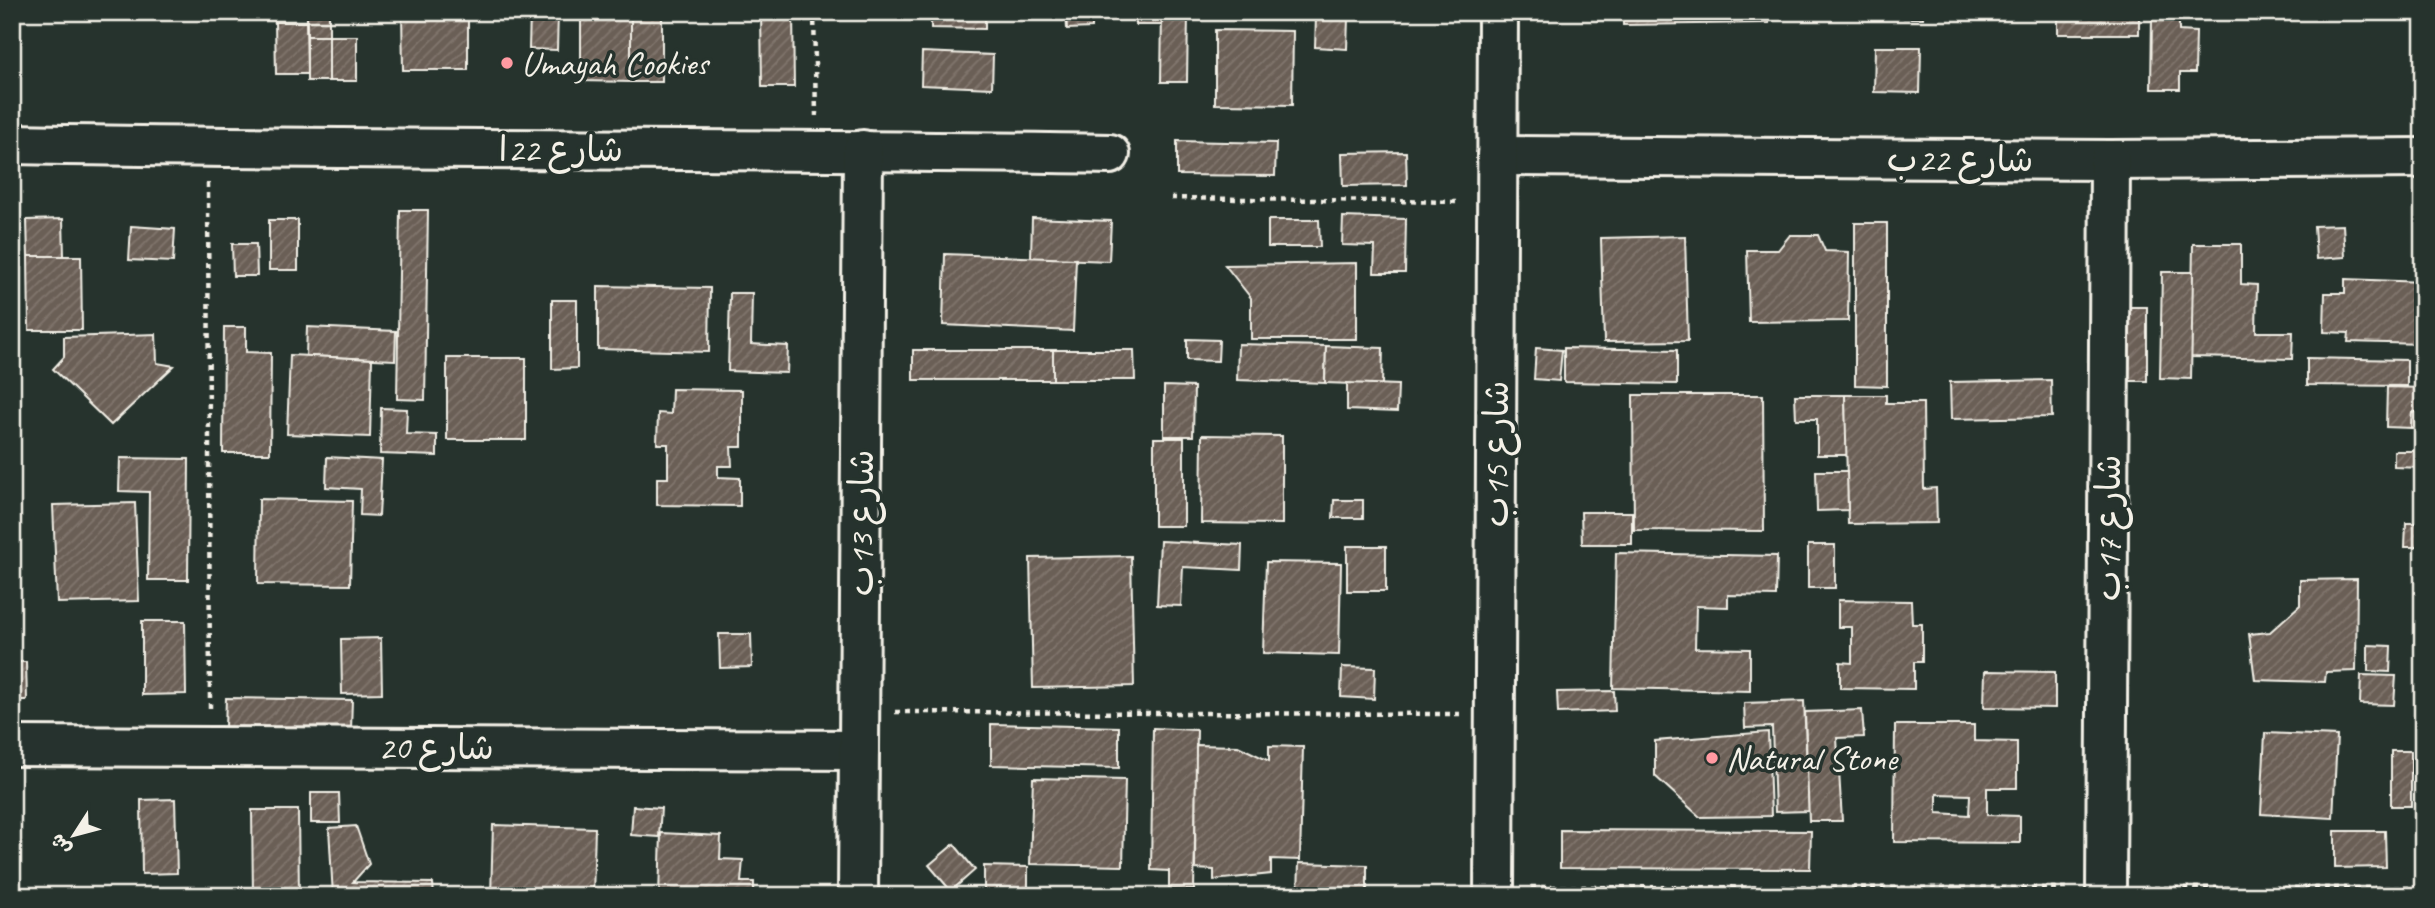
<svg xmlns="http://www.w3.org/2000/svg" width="2435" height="908" font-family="Caveat,'Playpen Sans Arabic',sans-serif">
	<defs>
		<pattern id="building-hatch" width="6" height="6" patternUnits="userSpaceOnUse" patternTransform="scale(1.75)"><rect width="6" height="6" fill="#6b5f56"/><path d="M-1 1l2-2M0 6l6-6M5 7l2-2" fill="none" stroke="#81766e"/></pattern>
	</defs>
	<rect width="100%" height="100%" fill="#26332d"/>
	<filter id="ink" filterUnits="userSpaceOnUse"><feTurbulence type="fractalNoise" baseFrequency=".0143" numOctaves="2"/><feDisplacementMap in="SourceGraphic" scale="14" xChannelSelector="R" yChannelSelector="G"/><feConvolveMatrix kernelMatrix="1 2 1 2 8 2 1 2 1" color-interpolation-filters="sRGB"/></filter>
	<g filter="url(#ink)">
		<!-- building -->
		<g fill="url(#building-hatch)" stroke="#f4f1e8" stroke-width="2" fill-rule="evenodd">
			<rect x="12" y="12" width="7" height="63"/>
			<polygon points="213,12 251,12 236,20 220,18"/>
			<rect x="307" y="12" width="22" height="24"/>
			<polygon points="402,12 468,12 468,70 403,70"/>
			<polygon points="471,12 494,12 494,15 471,14"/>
			<polygon points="530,12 558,12 557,50 529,49"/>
			<polygon points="581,12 631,12 631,82 581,81"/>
			<rect x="631" y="12" width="31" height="70"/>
			<polygon points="761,12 793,12 794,87 762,87"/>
			<polygon points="931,12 985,12 985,29 931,28"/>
			<polygon points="1066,12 1092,12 1092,28 1067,29"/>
			<rect x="1136" y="12" width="26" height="13"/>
			<polygon points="1162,12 1188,12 1187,82 1161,82"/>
			<polygon points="1623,12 1769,12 1769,23 1623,25"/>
			<rect x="1904" y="12" width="19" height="6"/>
			<rect x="2058" y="12" width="81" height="22"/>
			<polygon points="2152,16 2179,16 2179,31 2196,32 2195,73 2180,73 2180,89 2151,89"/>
			<polygon points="1316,17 1348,18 1347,49 1315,47"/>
			<polygon points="275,22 306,22 307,74 276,74"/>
			<polygon points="1215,30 1293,31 1292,105 1215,104"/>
			<rect x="307" y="36" width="22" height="45"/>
			<rect x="329" y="36" width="28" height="45"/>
			<polygon points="1875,47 1921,47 1920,93 1874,92"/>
			<polygon points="922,52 993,55 992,88 921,85"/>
			<polygon points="1177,141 1276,143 1275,176 1177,175"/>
			<polygon points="1406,152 1407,185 1343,186 1342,153"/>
			<polygon points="400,210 428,210 425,400 397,399"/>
			<polygon points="1343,217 1406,219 1405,273 1374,273 1375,246 1342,245"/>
			<polygon points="1032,218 1111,221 1109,261 1031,258"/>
			<polygon points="63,219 64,256 28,256 27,220"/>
			<rect x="269" y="220" width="29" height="50"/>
			<polygon points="1268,220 1319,220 1320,247 1268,247"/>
			<polygon points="1855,223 1887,223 1887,386 1855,385"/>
			<polygon points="2343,225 2345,257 2316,259 2314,226"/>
			<polygon points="131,226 175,229 173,262 129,260"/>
			<polygon points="1790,235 1818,235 1825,251 1849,252 1848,321 1749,322 1747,250 1778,250"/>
			<polygon points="1685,236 1688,341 1604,342 1601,238"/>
			<polygon points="232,244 256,244 257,276 233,276"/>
			<polygon points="2193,244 2241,244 2241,284 2257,285 2256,332 2293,332 2292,359 2191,357"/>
			<polygon points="945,254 1076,259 1073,331 943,325"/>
			<polygon points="28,256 81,256 82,330 29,330"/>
			<polygon points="1357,263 1357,339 1251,339 1251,298 1225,265"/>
			<polygon points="2162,272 2193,272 2191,379 2160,378"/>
			<polygon points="2345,279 2423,282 2423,344 2348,342 2349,333 2324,332 2325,293 2345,293"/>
			<polygon points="598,286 710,288 709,352 598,349"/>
			<polygon points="730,293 752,293 751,344 788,346 787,373 728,371"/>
			<polygon points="552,300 577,300 577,368 552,369"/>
			<rect x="2125" y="307" width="22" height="74"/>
			<polygon points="224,327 246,327 246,352 271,353 270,453 223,453"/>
			<polygon points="307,327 396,331 395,360 306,356"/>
			<polygon points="156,334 157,363 174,366 111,425 53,369 64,357 64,337"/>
			<polygon points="1187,339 1219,340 1218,361 1187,360"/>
			<polygon points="1238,344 1326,346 1325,383 1237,380"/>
			<polygon points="1326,346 1383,348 1382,385 1325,383"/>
			<polygon points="1536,348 1562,350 1559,381 1534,379"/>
			<polygon points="1564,348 1677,350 1677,384 1564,382"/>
			<rect x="913" y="350" width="140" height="30"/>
			<polygon points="1053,350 1134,350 1135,380 1053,380"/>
			<polygon points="290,355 372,359 370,437 287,434"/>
			<rect x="447" y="358" width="79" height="82"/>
			<polygon points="2307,358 2407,360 2407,386 2307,385"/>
			<polygon points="2051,380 2052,417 1951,419 1950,382"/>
			<polygon points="1347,383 1398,385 1397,412 1347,410"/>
			<polygon points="1164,386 1194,387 1193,436 1164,436"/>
			<polygon points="2387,387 2423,388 2423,412 2412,412 2411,428 2386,427"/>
			<polygon points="672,389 742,390 742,447 731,447 732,466 718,466 718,477 740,478 740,506 657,505 657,478 668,478 668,444 657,444 658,413 671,414"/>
			<polygon points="1633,395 1763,395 1764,531 1634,530"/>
			<polygon points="1795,395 1845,395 1847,455 1817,455 1817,419 1796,419"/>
			<polygon points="1845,395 1886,395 1886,403 1923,403 1924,489 1936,488 1937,523 1848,524"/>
			<polygon points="381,408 407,409 406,434 437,435 437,456 380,454"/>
			<polygon points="2412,412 2423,412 2423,428 2411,428"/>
			<polygon points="1202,435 1282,436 1282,524 1201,523"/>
			<rect x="1154" y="438" width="30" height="88"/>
			<polygon points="2394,451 2423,451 2423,468 2394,467"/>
			<polygon points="327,457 382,460 379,516 360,515 361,489 326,487"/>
			<polygon points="120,458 189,459 188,580 148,580 149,492 119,491"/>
			<polygon points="1816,471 1847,471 1848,510 1817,511"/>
			<polygon points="259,499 352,501 350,585 258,584"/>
			<polygon points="1334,500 1363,500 1363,518 1333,518"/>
			<polygon points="135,503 139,601 57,603 53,505"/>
			<polygon points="1581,512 1632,512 1632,544 1582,544"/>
			<polygon points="2406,523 2423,523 2423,547 2405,547"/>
			<polygon points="1160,541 1242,545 1241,570 1183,567 1181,606 1157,605"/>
			<rect x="1808" y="545" width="27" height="43"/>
			<rect x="1347" y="546" width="39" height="45"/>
			<polygon points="1616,553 1777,556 1776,596 1728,595 1728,607 1696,606 1695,648 1750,649 1750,691 1613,688"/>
			<polygon points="1131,556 1134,686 1033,688 1030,558"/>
			<polygon points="1266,562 1341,563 1339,655 1263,653"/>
			<polygon points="2357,579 2356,671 2326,672 2325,682 2255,680 2249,634 2270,632 2300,605 2300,580"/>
			<polygon points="1838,600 1911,601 1912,624 1922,624 1922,662 1914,662 1914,689 1840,688 1840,662 1852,663 1852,627 1838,627"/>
			<polygon points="142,621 185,621 186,694 142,695"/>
			<polygon points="719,634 751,634 752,667 720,668"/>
			<polygon points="381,638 382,693 342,694 341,639"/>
			<polygon points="2368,645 2391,646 2390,672 2368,671"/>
			<polygon points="12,662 26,662 27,700 12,700"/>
			<polygon points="1342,667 1375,668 1374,699 1341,697"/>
			<polygon points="1985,671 2055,672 2055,708 1984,707"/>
			<polygon points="2361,675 2396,676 2394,705 2360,704"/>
			<polygon points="1614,691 1615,711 1558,713 1557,692"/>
			<polygon points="226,698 352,700 351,729 225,728"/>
			<polygon points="1804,701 1809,811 1775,812 1772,727 1745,728 1744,703"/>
			<polygon points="1862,710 1864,737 1837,738 1842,821 1809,821 1805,712"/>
			<polygon points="991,724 1119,727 1119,768 991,765"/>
			<path d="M1895 725H1974V741L2017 742V788H1987V815L2020 816V843L1894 842ZM1937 794 1970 795 1969 815 1937 813Z"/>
			<polygon points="1153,728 1197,730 1194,890 1169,889 1169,871 1151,870"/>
			<polygon points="1768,732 1771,816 1700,817 1655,776 1655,741"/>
			<polygon points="2265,733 2337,736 2333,818 2261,814"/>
			<polygon points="1196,745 1238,746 1269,761 1269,746 1303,747 1300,860 1271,859 1271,874 1214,880 1214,870 1195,869"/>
			<rect x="2391" y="751" width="20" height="55"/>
			<polygon points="1033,778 1125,780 1123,866 1030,864"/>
			<polygon points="311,793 339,793 340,823 311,823"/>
			<polygon points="175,799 177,873 142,874 141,800"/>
			<polygon points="633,806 661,808 659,837 631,835"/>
			<polygon points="252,810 298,810 299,896 253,896"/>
			<polygon points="493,825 595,828 593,896 491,896"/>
			<polygon points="356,826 369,864 353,882 433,883 434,896 333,896 329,828"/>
			<polygon points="1560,830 1811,831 1810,869 1560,868"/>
			<polygon points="2335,831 2385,831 2386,867 2335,868"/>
			<polygon points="661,833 721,836 720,859 743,860 741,882 754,882 754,896 659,896"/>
			<polygon points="954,844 975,870 951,891 929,865"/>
			<polygon points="1299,863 1367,865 1367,896 1298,894"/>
			<polygon points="984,866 1028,867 1028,895 984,894"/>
			<polygon points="58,892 81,895 82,896 42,896"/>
			<polygon points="2374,894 2423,895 2423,896 2374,896"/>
		</g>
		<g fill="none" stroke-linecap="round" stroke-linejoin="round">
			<!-- minor casing -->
			<g stroke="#f4f1e8" stroke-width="44">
				<g id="minor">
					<path d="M12 144C378 151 744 148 1110 154"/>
					<polyline points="1497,156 2110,160 2423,158"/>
					<polyline points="12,746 859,750"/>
					<polyline points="858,896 863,150"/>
					<polyline points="1494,896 1498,12"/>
					<polyline points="2106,896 2110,160"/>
				</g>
			</g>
			<!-- path -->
			<g stroke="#f4f1e8" stroke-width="4.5" stroke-dasharray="5 5" stroke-linecap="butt">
				<polyline points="814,12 816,116"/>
				<polyline points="208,183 210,709"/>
				<polyline points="1171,198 1460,202"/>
				<polyline points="895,712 1460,714"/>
				<polyline points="1531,887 2068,888"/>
				<polyline points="2144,888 2423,888"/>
			</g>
			<!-- minor -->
			<use href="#minor" stroke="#26332d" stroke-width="38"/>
		</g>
	</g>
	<!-- markers -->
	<g fill="#ff9aa2" stroke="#26332d" stroke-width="2.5">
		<circle cx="507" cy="63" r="7"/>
		<circle cx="1712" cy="758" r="7"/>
	</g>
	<g text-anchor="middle" stroke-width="7" stroke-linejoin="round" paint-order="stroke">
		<!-- poi labels -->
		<g font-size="35" fill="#f4f1e8" stroke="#26332d" text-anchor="start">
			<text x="521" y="75">Umayah Cookies</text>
			<text x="1726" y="770">Natural Stone</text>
		</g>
		<!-- street labels -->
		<g font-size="35" fill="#f4f1e8" stroke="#26332d">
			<text x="561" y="161">شارع 22ا</text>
			<text x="1960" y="171">شارع 22ب</text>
			<text transform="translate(1496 454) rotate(-90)" y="12">شارع 15ب</text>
			<text transform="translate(861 523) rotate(-90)" y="12">شارع 13ب</text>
			<text transform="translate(2108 528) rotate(-90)" y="12">شارع 17ب</text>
			<text x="436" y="759">شارع 20</text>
		</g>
	</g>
	<!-- margin -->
	<rect width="2435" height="908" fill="none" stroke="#26332d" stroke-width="42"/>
	<rect x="21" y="21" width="2393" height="866" fill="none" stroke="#f4f1e8" stroke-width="2.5" filter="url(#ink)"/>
	<!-- north arrow -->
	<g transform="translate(74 835) rotate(234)" stroke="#26332d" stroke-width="5" paint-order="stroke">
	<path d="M0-5L12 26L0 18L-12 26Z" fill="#f4f1e8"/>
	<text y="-10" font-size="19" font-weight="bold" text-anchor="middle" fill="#f4f1e8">ش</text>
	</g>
</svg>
